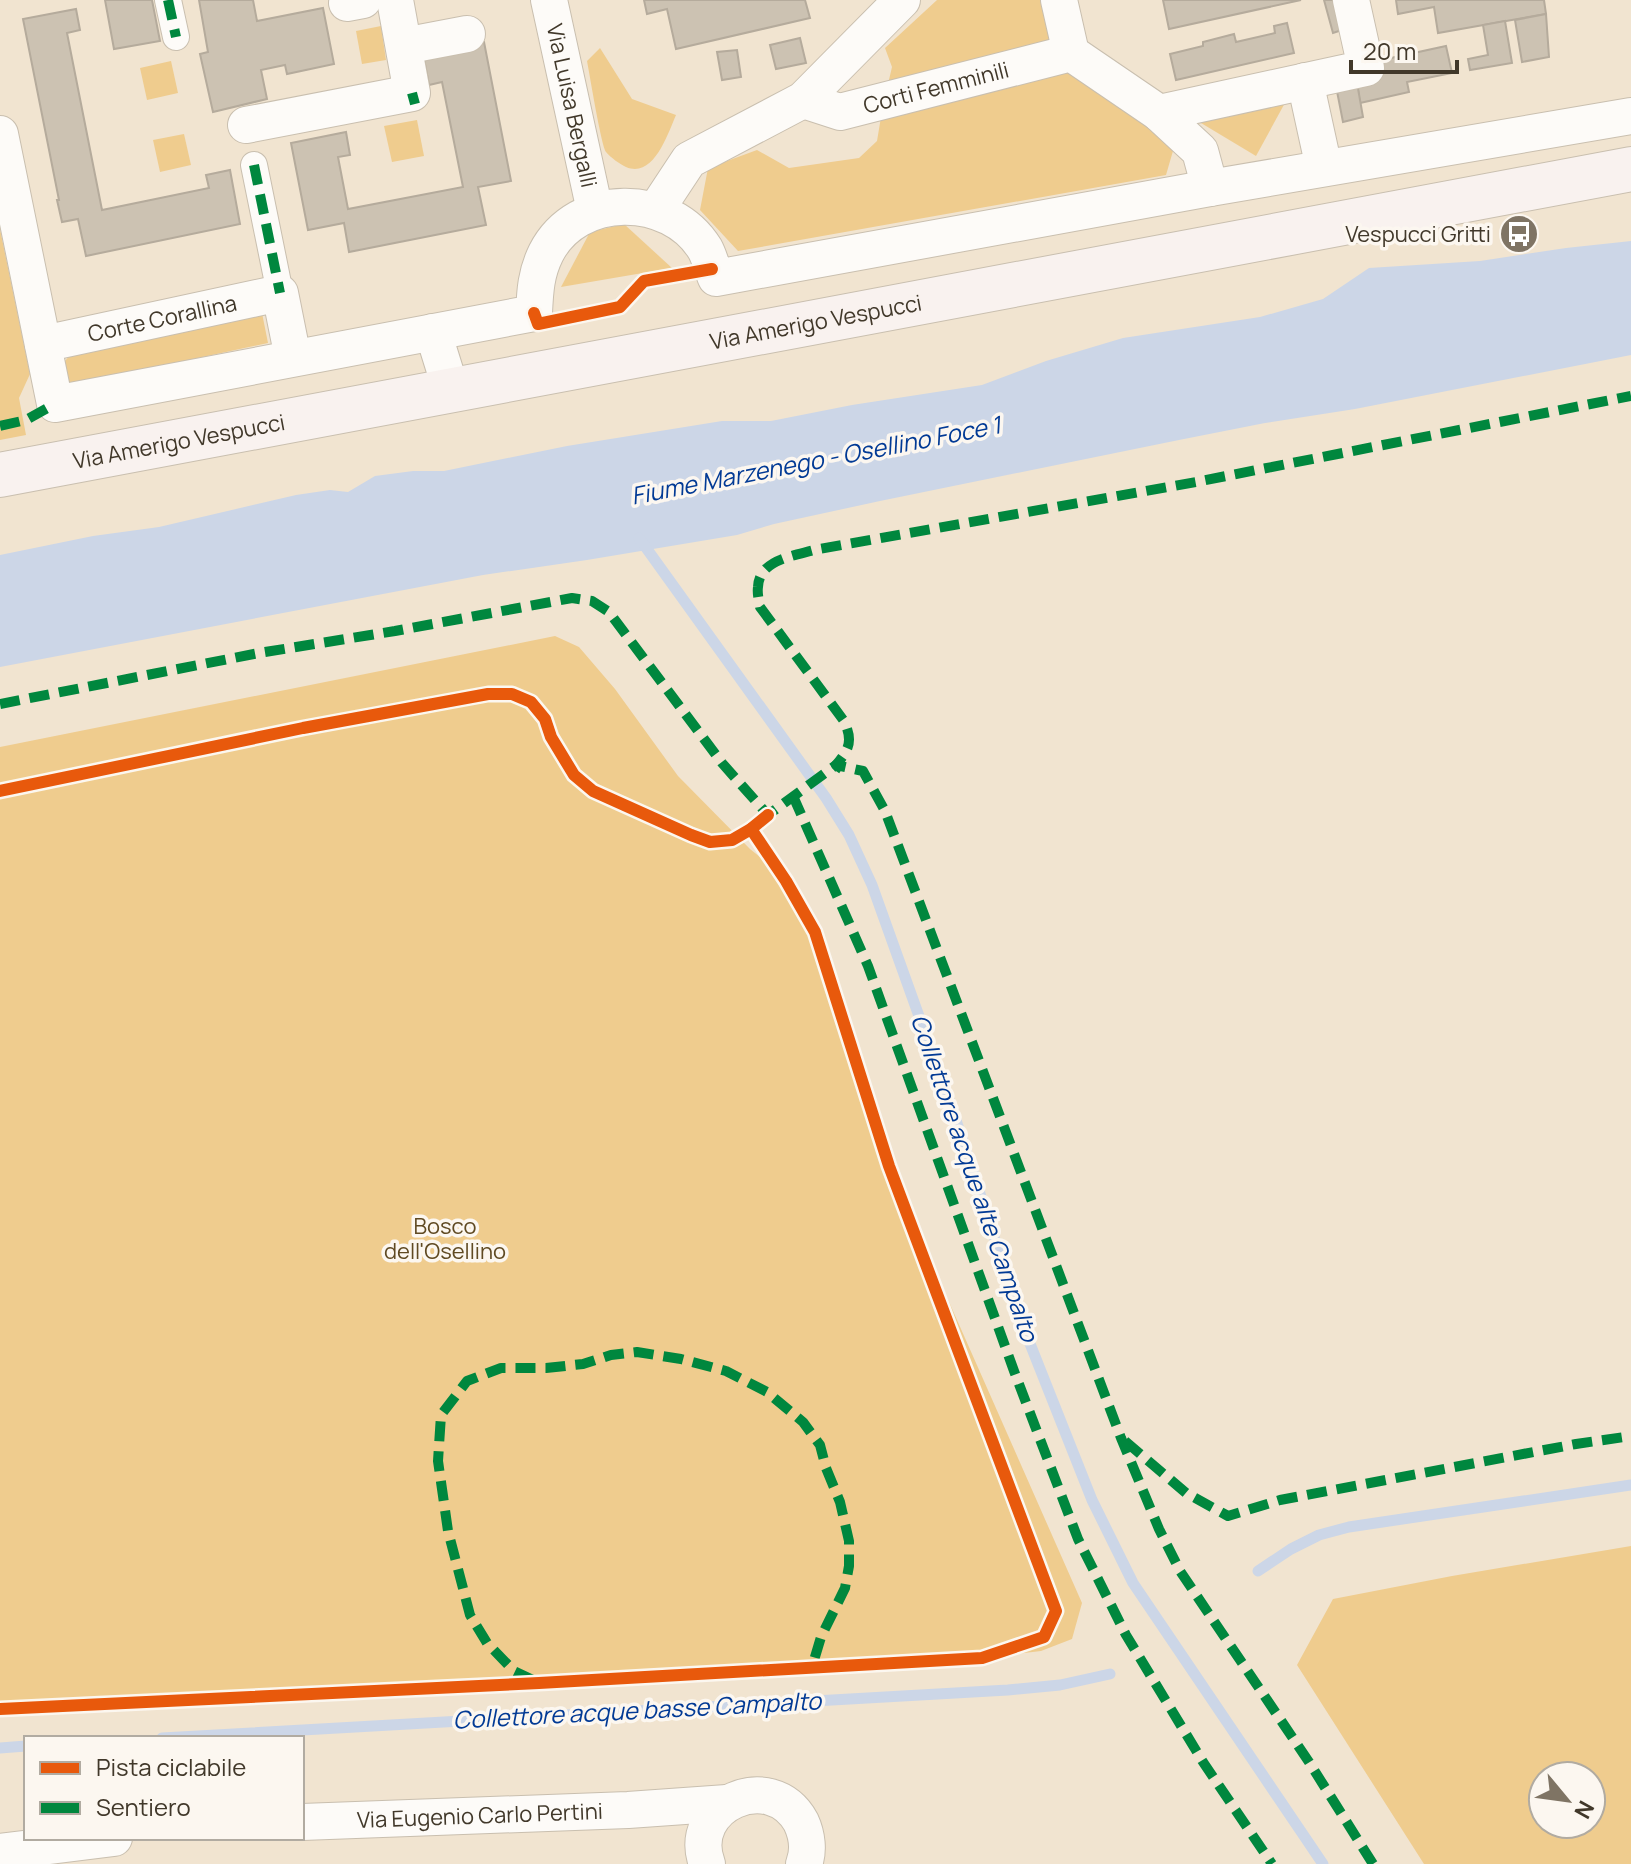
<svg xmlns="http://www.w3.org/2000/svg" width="1631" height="1864" font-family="Manrope,sans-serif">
	<rect width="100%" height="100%" fill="#f1e4d0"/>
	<!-- green -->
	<g fill="#efcc8e" fill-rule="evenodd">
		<polygon points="937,0 1044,0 1050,41 888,84 892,67 885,48"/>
		<polygon points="381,26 386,60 362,64 356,31"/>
		<path d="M600 48 632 99 676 115C668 133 654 179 626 167 620 164 611 158 606 152 601 144 590 76 587 61Z"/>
		<polygon points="171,61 178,93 147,100 140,68"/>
		<polygon points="1068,71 1175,144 1166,175 738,251 700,210 708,168 757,150 789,168 859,158 877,141 881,117"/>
		<polygon points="1286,101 1256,156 1196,120"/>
		<polygon points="417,120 424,156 392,162 384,126"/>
		<polygon points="184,134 191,165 160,172 153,140"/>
		<polygon points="624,224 672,268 561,287 590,232"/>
		<polygon points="0,229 30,374 19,398 26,435 0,440"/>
		<polygon points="261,308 268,343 68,386 63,363 76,349"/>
		<polygon points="555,636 579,647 615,689 678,776 750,849 780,873 801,902 819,941 889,1166 1082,1603 1072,1639 1041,1651 982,1658 539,1683 20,1705 0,1708 0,747"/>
		<path d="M1631 1546V1864H1424L1297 1665 1333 1599 1452 1576ZM1543 1776H1591V1824H1543Z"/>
	</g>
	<!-- water -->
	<polygon fill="#ccd6e7" points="1631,241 1631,355 1355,409 1265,423 1179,440 880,501 774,524 737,535 587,560 483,575 0,667 0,555 93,536 159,527 296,495 330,490 348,492 375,476 413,471 444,471 567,446 722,421 771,421 852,405 982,385 1046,361 1123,338 1260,317 1323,299 1369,268 1480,261 1566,248"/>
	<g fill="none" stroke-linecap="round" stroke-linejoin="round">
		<!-- stream -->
		<g stroke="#ccd6e7" stroke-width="11">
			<polyline points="639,538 826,798 849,835 872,885 953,1111 1023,1326 1092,1500 1133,1583 1323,1864"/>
			<polyline points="1258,1571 1291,1549 1319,1535 1349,1527 1631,1485"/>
			<polyline points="162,1738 1008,1690 1060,1685 1110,1674"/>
			<polyline points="0,1748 26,1746"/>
		</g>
	</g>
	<!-- building -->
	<g fill="#ccc2b2" stroke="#b5ab9c" stroke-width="2">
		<polygon points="105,0 152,0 160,41 114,49"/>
		<polygon points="199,0 253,0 257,21 323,8 334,64 287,74 285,65 261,70 267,99 213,112 200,54 208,52"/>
		<polygon points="644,0 805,0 810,18 676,49 667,9 647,14"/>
		<polygon points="1163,0 1301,0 1169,29"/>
		<polygon points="1324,0 1343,0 1348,28 1333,33"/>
		<polygon points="1396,0 1544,0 1546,14 1438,33 1434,7 1398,14"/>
		<polygon points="76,9 80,30 67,33 102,210 209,188 206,175 230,170 240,224 86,256 78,219 62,222 57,200 59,200 23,19"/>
		<polygon points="1546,14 1549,57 1522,62 1515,20"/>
		<polygon points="1505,21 1512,63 1470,70 1468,59 1488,55 1483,25"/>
		<polygon points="1287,23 1294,53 1176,80 1170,54 1203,46 1203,42 1234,34 1236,42 1275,33 1274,26"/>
		<polygon points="800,38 806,63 776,69 770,45"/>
		<polygon points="484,42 511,181 478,187 486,225 349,252 344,223 308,230 291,143 346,132 350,155 338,157 348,209 463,187 442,82 429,85 423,54"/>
		<polygon points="1446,46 1452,73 1407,82 1409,92 1360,103 1356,77 1368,63"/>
		<polygon points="737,50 741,77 722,80 717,52"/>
		<polygon points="1356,77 1363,117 1343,122 1335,81"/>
	</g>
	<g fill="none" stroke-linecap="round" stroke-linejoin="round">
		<!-- pedestrian casing -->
		<g stroke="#c9bfaf" stroke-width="28">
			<g id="pedestrian">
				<polyline points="168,0 176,37"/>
				<polyline points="254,165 280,293"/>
			</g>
		</g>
		<!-- minor casing -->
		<g stroke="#c9bfaf" stroke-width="38">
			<g id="minor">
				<path id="s1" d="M549 0 595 211"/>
				<polyline points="1059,0 1071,53"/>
				<polyline points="347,3 363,0"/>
				<polyline points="404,46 467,34"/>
				<polyline points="1305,81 1324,168"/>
				<path id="s2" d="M803 100 840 112 1071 53 1159 113 1200 151 1210 188"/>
				<polyline points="1159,113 1366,68 1351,0"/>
				<polyline points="246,125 412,93 395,0"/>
				<path d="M0 134 55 404 534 313C535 291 536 273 546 253 577 192 670 192 705 249 710 258 712 269 716 278L1210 188 1631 116"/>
				<polyline points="656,210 689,160 803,100 902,0"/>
				<polyline points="433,332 451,390"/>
				<path id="s3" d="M43 344 280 293 293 358"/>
				<path id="s4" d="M302 1822 628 1810 727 1803"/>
				<polyline points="0,1852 114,1838"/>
				<path d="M707 1864C685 1805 771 1767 801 1822 807 1835 809 1851 804 1864"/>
			</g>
		</g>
		<!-- secondary casing -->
		<g stroke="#c9bfaf" stroke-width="46">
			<g id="secondary">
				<path id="s5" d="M0 475 1631 169"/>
			</g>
		</g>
		<!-- pedestrian -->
		<use href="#pedestrian" stroke="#fdfbf8" stroke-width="26"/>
		<!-- minor -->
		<use href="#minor" stroke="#fdfbf8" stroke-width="36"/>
		<!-- secondary -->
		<use href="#secondary" stroke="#f9f2ef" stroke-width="44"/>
		<!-- quiet -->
		<g stroke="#00873e" stroke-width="10" stroke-dasharray="20 10" stroke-linecap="butt">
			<polyline points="168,0 176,37"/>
			<polyline points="412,93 415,104"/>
			<polyline points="254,165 280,293"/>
			<polyline points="0,426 26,420 55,404"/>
			<polyline points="0,704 259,653 395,631 572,598 592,601 609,612 722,763 768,815 836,765 842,769"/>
			<polyline points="793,796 868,966 1014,1371 1078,1539 1126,1635 1203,1762 1272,1864"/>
			<polyline points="1125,1441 1186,1493 1228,1516 1280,1500 1576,1444 1631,1436"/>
			<polyline points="533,1680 514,1671 487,1643 470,1615 448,1531 438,1461 441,1415 467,1381 501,1368 546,1368 583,1364 611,1355 637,1352 681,1359 726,1371 767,1392 803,1422 820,1445 826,1468 840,1502 849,1541 849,1566 845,1588 821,1637 812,1667"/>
			<path d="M1373 1864 1309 1762 1180 1571 1159 1529 1121 1438 885 811 863 771 836 765C850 748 853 741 844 721L760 607C759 601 757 593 758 587 759 560 793 556 814 550L1196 482 1631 396"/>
		</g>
		<!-- cycleway casing -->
		<g stroke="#fcf7f0" stroke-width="17">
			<g id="cycleway">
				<polyline points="534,313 538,324 620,307 644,281 712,269"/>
				<polyline points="0,791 303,728 488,694 512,694 531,702 545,719 551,737 574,775 593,791 691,835 710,842 732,840 751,829 768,815"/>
				<polyline points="0,1709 539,1683 982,1658 1044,1637 1056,1611 889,1166 815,932 786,881 751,829"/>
			</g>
		</g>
		<!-- cycleway -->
		<use href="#cycleway" stroke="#e8590c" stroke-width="12"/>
	</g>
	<!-- icons -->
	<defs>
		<g id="bus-disc" transform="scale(2)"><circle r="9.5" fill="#7f7464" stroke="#fcf7f0"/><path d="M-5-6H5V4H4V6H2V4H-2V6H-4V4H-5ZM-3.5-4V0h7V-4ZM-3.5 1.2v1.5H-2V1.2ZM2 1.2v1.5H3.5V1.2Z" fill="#fff"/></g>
	</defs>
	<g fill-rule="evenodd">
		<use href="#bus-disc" x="1519" y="234"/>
	</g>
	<g text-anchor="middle" stroke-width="7" stroke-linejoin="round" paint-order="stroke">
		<!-- street labels -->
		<g font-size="22" fill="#41382a" stroke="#fcf7f0">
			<text dy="8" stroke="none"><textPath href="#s2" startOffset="138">Corti Femminili</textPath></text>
			<text dy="8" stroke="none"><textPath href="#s1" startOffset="108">Via Luisa Bergalli</textPath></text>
			<text dy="8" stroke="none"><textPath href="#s3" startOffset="122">Corte Corallina</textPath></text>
			<text dy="8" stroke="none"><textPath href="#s5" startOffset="830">Via Amerigo Vespucci</textPath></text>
			<text dy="8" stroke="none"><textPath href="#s5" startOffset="182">Via Amerigo Vespucci</textPath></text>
			<text dy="8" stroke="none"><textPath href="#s4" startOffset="178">Via Eugenio Carlo Pertini</textPath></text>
		</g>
		<!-- poi labels -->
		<g font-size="22" fill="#41382a" stroke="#fcf7f0" text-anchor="end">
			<text x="1491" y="242">Vespucci Gritti</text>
		</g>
		<!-- park labels -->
		<g font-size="22" fill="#604a22" stroke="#fcf7f0">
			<text x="445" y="1234">Bosco<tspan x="445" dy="25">dell'Osellino</tspan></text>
		</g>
		<!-- water labels -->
		<g font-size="24" font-style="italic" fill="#023a95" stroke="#fcf7f0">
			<text transform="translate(816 461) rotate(-11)" y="8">Fiume Marzenego - Osellino Foce 1</text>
			<text transform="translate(974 1178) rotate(71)" y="8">Collettore acque alte Campalto</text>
			<text transform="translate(637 1711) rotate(-3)" y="8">Collettore acque basse Campalto</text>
		</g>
	</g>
	<!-- legend -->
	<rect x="24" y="1736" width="280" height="104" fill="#fcf7f0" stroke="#b1aba1" stroke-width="2"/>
	<rect x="40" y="1762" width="40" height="12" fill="#e8590c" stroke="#b1aba1" stroke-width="2"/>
	<text x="96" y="1776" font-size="24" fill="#41382a">Pista ciclabile</text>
	<rect x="40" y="1802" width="40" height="12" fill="#00873e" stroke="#b1aba1" stroke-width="2"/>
	<text x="96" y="1816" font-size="24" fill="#41382a">Sentiero</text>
	<!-- north arrow -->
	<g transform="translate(1567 1800) rotate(119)"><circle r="38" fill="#fcf7f0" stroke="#b1aba1" stroke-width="2"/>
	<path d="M0-6L14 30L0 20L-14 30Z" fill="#7f7464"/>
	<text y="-12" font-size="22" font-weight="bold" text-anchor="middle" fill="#41382a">N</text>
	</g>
	<!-- scale -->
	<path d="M1351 60v12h106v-12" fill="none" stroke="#41382a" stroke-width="4"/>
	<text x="1363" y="60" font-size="24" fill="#41382a" stroke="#fcf7f0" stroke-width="6" paint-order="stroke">20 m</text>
</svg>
